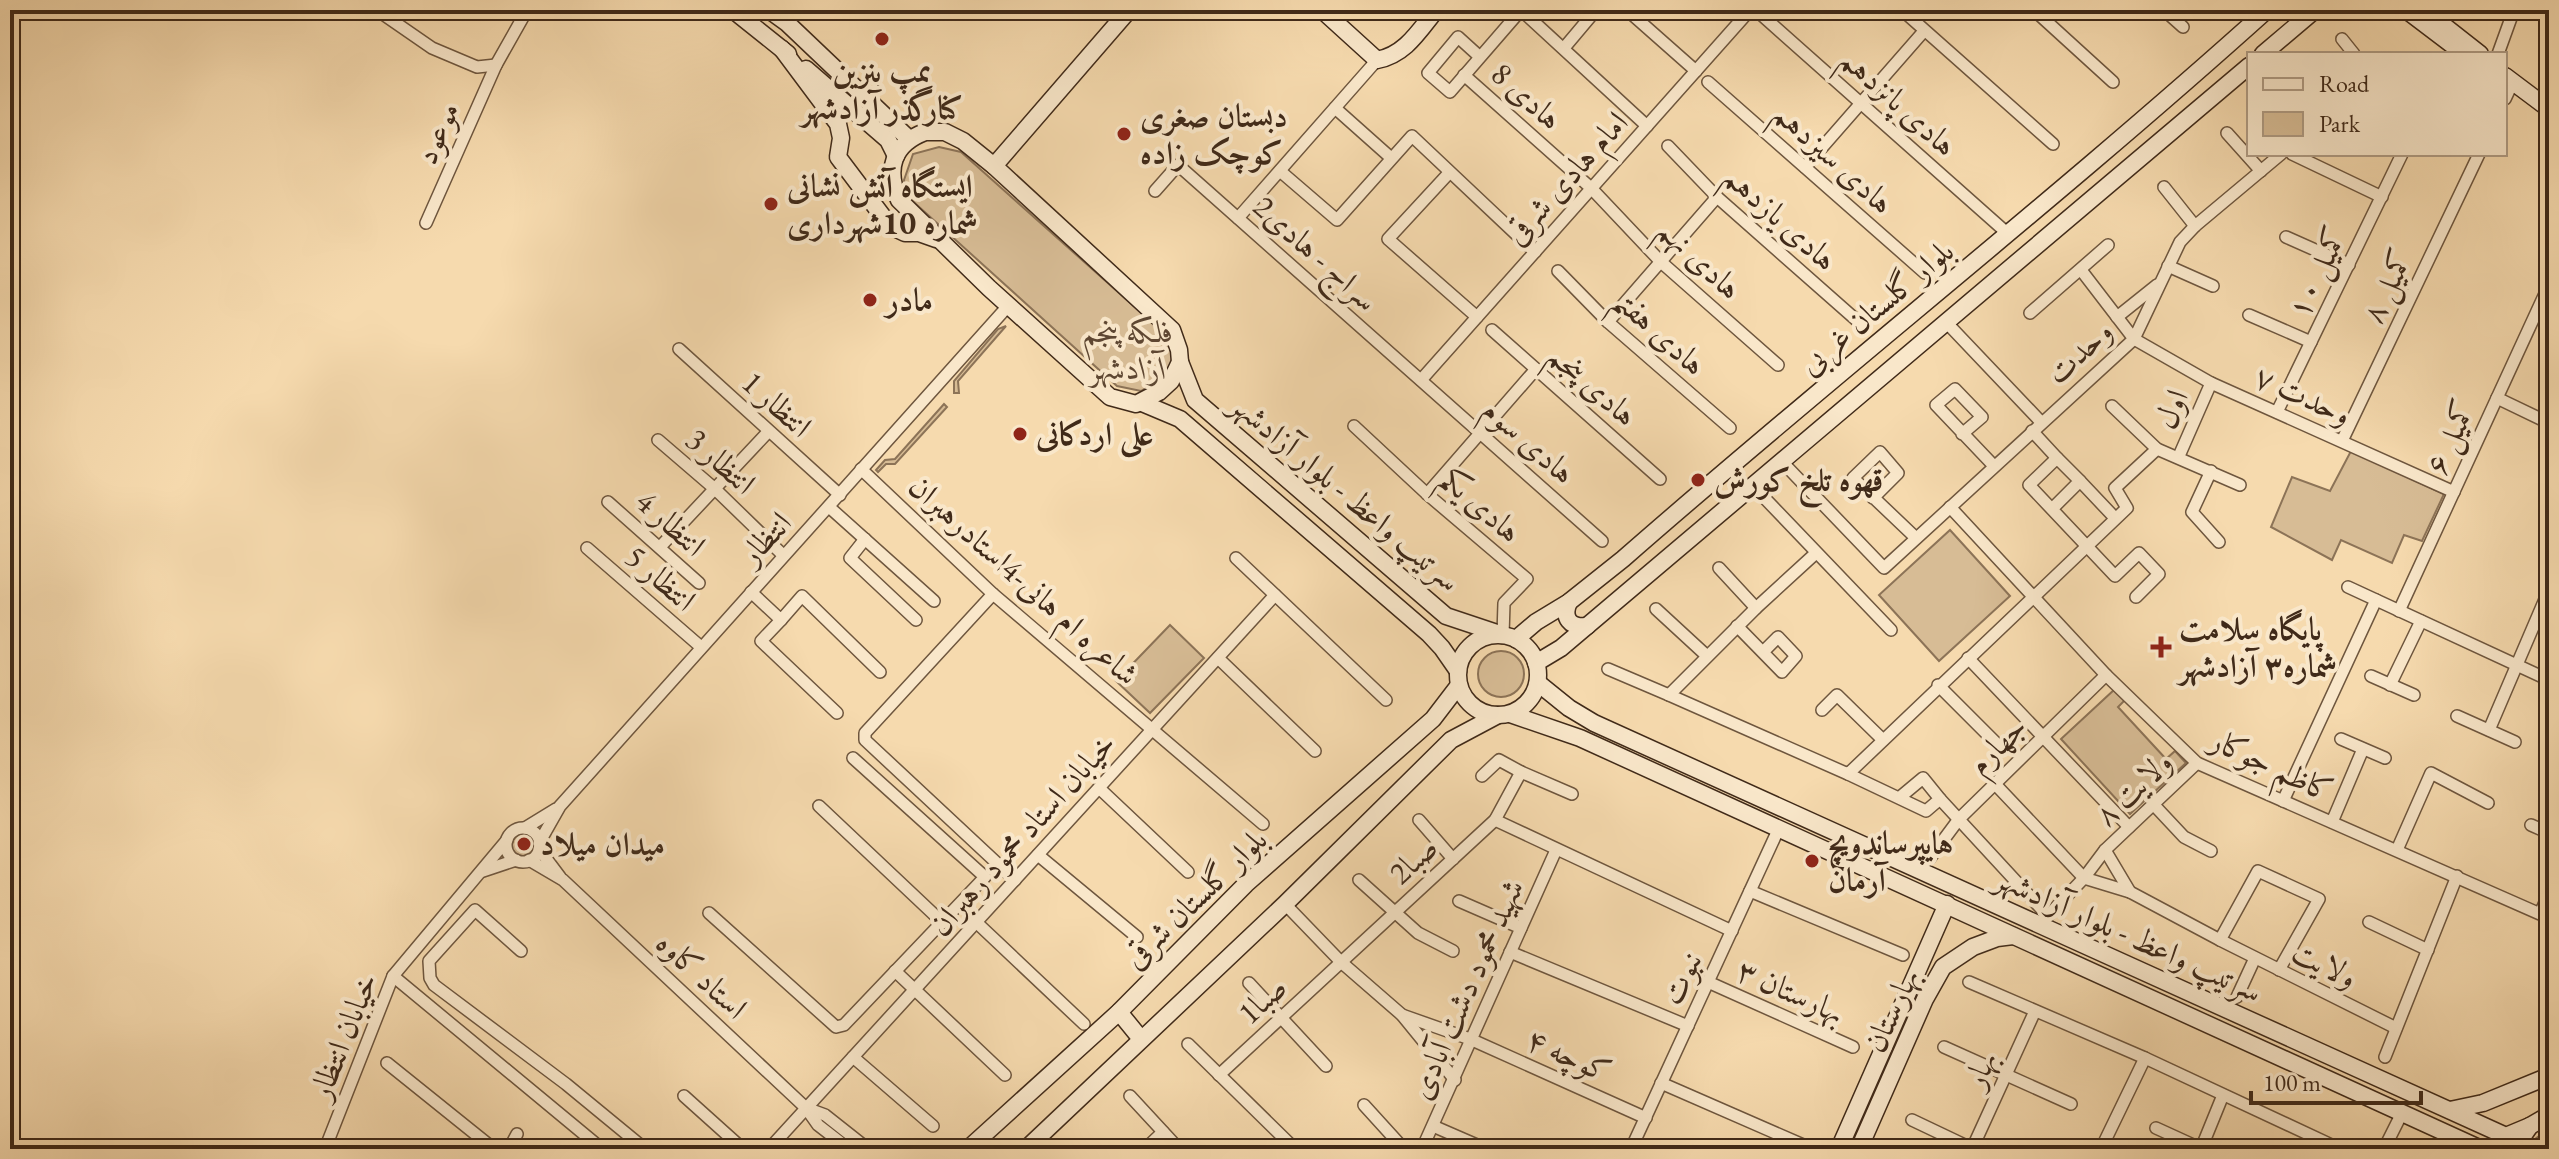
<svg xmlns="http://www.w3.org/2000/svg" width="2559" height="1159" font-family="'EB Garamond',Amiri,serif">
	<rect width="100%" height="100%" fill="#f6daae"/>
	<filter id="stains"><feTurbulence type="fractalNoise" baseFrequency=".0025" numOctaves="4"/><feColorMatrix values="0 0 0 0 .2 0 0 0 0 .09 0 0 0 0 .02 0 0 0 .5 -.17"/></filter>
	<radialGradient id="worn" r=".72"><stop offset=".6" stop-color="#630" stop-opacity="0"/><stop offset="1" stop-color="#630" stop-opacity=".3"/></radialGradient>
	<!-- green -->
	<g fill="#d7bc95" stroke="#8c7357" stroke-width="2">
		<polygon points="939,147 961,152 1174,342 1175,362 1157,381 1141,391 1117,386 907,196 904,180 913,154"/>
		<polygon points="1006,326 958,381 959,393 954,393 954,381 998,329"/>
		<polygon points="944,404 947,407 895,464 886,464 878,472 876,470 885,460 895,459"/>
		<polygon points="2351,451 2444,494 2422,541 2404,535 2392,563 2341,540 2332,560 2271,527 2292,477 2330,491"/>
		<polygon points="1950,530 2010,596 1939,661 1879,595"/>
		<polygon points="1170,625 1204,658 1150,713 1116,681"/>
		<circle cx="1501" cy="674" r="23"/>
		<polygon points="2115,689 2125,700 2118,707 2166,759 2175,751 2186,763 2130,814 2061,739"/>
		<circle cx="522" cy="844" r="13"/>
		<polygon points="2549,1129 2549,1149 2527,1149 2531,1142"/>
	</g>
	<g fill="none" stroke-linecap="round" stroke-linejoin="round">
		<!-- street casing -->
		<g stroke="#6e563e" stroke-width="14">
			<g id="street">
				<polyline points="377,10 432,48 477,67 496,65"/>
				<polyline points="1521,10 1647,126"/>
				<polyline points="1627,10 1696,71"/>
				<polyline points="1756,10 2007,233"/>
				<polyline points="1902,10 2053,144"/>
				<polyline points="2034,10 2113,82"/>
				<polyline points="2164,10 2183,27"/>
				<polyline points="2342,39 2354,54"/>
				<polyline points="1564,48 1596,10"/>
				<polyline points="2498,54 2511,18 2517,10"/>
				<polyline points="1480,57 1458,37 1428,73 1450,92 1521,10"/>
				<polyline points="1464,75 1591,188 1661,262 1778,365"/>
				<polyline points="1708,82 1925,273"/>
				<polyline points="2505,99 2513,82"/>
				<polyline points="1335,108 1390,157"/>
				<polyline points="2227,133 2261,171"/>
				<polyline points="1668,146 1717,197 1862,325"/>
				<polyline points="2292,154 2382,197"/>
				<polyline points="1805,167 1924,31"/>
				<polyline points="1280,171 1337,220 1412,136 1535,252"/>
				<polyline points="1449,173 1388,239 1477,317"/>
				<polyline points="2164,187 2195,226"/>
				<polyline points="1155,191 1178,165 1602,541"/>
				<polyline points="1238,218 1377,60"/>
				<polyline points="426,223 496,65 527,10"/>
				<polyline points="2286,237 2349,265"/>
				<polyline points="2168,266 2213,286"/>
				<polyline points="2081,270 2134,339 2211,383 2454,492"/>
				<polyline points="1558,271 1608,322 1730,428"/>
				<polyline points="2030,313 2108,245"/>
				<polyline points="2249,315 2311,342"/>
				<polyline points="2117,317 2157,285"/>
				<polyline points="1945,321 2041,422"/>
				<polyline points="1608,322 1717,197"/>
				<polyline points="1492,330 1660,479"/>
				<polyline points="679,349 840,495"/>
				<polyline points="1421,380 1750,10"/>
				<polyline points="2497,398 2549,423"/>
				<polyline points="2112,406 2157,449 2240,485"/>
				<polyline points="2277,412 2402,154"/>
				<polyline points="1354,426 1427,494 1527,579 1504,603 1503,635"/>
				<polyline points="2032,431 2057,458"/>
				<polyline points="1962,434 1982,417 1955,389 1936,405 1994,466"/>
				<polyline points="658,440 715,489 783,555"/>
				<polyline points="2342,441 2479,154"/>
				<polyline points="2179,456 2211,383"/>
				<polyline points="861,469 993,594 1263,824"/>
				<polyline points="1789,469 1884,568 2134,339 2180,242 2195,226 2281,154"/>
				<polyline points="2211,471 2192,512 2219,542"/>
				<polyline points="2080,481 2115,518"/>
				<polyline points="1753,486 1891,630"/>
				<polyline points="1427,494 1536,369"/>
				<polyline points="1873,498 1898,473 1880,452 1853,478 1916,538"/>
				<polyline points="608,502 699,583"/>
				<polyline points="829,507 934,601"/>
				<polyline points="1950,507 2106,675 2197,763 2540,914 2549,893"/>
				<polyline points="2052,509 2080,481 2057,458 2029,485 2115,576 2139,553 2159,574 2136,597"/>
				<polyline points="865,539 850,558 916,620"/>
				<polyline points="660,547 768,432"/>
				<polyline points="587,548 701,647"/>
				<polyline points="1816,553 1756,608 1669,695 1848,774 2127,508 2115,488 2157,449"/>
				<polyline points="1236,558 1386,700"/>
				<polyline points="1719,568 1756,608"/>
				<polyline points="2348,587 2549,680"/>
				<polyline points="751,592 781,620 802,596 880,672"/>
				<polyline points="993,594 865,733 865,740 1015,880"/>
				<polyline points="1656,609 1707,656"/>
				<polyline points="2399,611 2549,285"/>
				<polyline points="781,620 761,641 837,713"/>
				<polyline points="1737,626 1782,672 1796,656 1778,637 1763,652"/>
				<polyline points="1218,658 1315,751"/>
				<polyline points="1968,658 2129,827"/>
				<polyline points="1608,669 1669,695"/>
				<polyline points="2371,676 2414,695"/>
				<polyline points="1938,685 1999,746"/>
				<polyline points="2390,685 2421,621"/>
				<polyline points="1822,710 1837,695 1883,740"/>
				<polyline points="2457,716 2515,742"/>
				<polyline points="2489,730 2549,590"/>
				<polyline points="2341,739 2385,758"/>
				<polyline points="1848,774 1926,811 1940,799 1923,778 1899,798"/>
				<polyline points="1482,776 1499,760 1521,772"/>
				<polyline points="1995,784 2084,878 2130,892"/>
				<polyline points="1099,788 1188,872"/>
				<polyline points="1940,799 2048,916"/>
				<polyline points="2283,801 2376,600"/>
				<polyline points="2154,805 2184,837 2211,851"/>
				<polyline points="819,806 943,923"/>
				<polyline points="1419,820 1453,859"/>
				<polyline points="1495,820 1732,931"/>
				<polyline points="2332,822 2363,749"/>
				<polyline points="2531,825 2549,833"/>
				<polyline points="525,828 556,809"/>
				<circle cx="523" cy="845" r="17"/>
				<polyline points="539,843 560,806 1008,306"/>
				<polyline points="539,849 560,877"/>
				<polyline points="2105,850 2130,892 2220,940 2396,1028"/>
				<polyline points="2397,850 2431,773 2488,803"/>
				<polyline points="1038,855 1137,937"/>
				<polyline points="1930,858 1959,819 2106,675"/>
				<polyline points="529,860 563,880 806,1108 818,1125 849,1149"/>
				<polyline points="483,871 516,860"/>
				<polyline points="1359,880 1418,933 1453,951"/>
				<polyline points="1750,891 1903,955"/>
				<polyline points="1459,901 1521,928"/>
				<polyline points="1285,904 1341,962 1402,1015 1455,1080"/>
				<polyline points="709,913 836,1027 844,1025 985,877 853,758"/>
				<polyline points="976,922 1084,1024"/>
				<polyline points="2369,922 2428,950"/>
				<polyline points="2040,924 2084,878 2105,850 2197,763"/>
				<polyline points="2220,940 2258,871 2319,899 2279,970"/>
				<polyline points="521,951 475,910 429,961 430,978 434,985 566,1084 645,1149"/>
				<polyline points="1510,952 1688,1026"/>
				<polyline points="895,971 1005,1075"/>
				<polyline points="393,976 602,1149"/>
				<polyline points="1708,982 1853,1047"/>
				<polyline points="1969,982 2145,1058 2340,1149"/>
				<polyline points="1249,983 1326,1066"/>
				<polyline points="2237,997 2255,958"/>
				<polyline points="1402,1015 1470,1039 1646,1118"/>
				<polyline points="1188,1044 1295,1149"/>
				<polyline points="1944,1047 2071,1104"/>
				<polyline points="853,1057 933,1126"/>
				<polyline points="2385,1057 2457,876"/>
				<polyline points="387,1063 494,1149"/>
				<polyline points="1219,1075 1495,820 1521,772 1572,794"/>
				<polyline points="1661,1083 1810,1148"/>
				<polyline points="684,1096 743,1149"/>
				<polyline points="1130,1096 1179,1149"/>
				<polyline points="1364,1105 1404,1149"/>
				<polyline points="806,1108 825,1115 868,1149"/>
				<polyline points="1912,1120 1973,1149"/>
				<polyline points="1433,1126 1486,1149"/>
				<polyline points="2156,1128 2202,1149"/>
				<polyline points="1071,1147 1073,1149"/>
				<polyline points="325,1149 393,976 507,840"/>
				<polyline points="509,1149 517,1134"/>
				<polyline points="769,1149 1275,595"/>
				<polyline points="1145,1149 1163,1132"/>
				<polyline points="1422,1149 1556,850"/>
				<polyline points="1631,1149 1779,828"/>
				<polyline points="1972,1149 2035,1011"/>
				<polyline points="2101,1149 2145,1058"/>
				<polyline points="2201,1149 2223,1095"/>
				<polyline points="2384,1149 2402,1113"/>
			</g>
		</g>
		<!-- secondary casing -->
		<g stroke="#402a19" stroke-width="19">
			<g id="secondary">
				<polyline points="733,10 788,54"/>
				<polyline points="769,10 787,23 909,139"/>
				<path d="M1322 10 1377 60C1405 55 1419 31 1436 10"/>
				<polyline points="2406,10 2464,54"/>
				<polyline points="2424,10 2480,54"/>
				<polyline points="782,49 838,124 841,138 838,157 890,226 905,233 919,233 936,239"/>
				<polyline points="2263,54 2315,10"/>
				<polyline points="806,69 888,140 896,156"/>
				<polyline points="2505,76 2549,109"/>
				<path d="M925 132H945L963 141 994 166 1172 330 1179 350 1180 362 1171 381 1159 392 1136 404 1110 397 989 288 899 200C885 169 893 144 925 132Z"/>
				<polyline points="994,166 1129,10"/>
				<polyline points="1180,362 1195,400 1446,616 1503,635"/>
				<polyline points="1142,403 1180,419 1429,634 1442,648 1458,671"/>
				<path d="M1569 602C1562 618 1570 628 1587 626"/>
				<circle cx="1498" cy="675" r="40"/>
				<path d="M1516 639 1536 622 1569 602 1623 559C1835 373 2057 199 2267 10"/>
				<polyline points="1536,663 1561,648 1587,626 2249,66"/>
				<polyline points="1538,683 1569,708 1594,723 2506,1136 2530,1126"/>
				<polyline points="1510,714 1580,738 2481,1149"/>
				<polyline points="1119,1012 1141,1039"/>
				<polyline points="2450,1110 2483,1103 2549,1076"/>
				<polyline points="968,1149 1119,1012 1246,884 1433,719 1459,685"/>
				<polyline points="1026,1149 1285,904 1451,740 1498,715"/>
				<polyline points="1839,1149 1947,904"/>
				<polyline points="1859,1149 1925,999 1943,967 1973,947 1997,938 2013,936"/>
				<polyline points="2514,1149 2530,1126 2549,1115"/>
			</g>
		</g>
		<!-- street -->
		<use href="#street" stroke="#f9e7ca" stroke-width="11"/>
		<!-- secondary -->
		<use href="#secondary" stroke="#f9e7ca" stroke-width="16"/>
	</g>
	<!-- markers -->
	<g fill="#8f2418" stroke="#f9e7ca" stroke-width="3">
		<circle cx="882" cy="39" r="8"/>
		<circle cx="1124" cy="134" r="8"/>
		<circle cx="771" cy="204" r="8"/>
		<circle cx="870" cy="300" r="8"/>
		<circle cx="1020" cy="434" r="8"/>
		<circle cx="1698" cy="480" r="8"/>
		<path d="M2157 635h8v8h8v8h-8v8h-8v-8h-8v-8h8z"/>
		<circle cx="524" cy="844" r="8"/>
		<circle cx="1812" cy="861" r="8"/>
	</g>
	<g text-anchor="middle" stroke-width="8" stroke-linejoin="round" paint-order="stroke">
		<!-- poi labels -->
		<g font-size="32" font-weight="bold" fill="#402a19" stroke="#f9e7ca" text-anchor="start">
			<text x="882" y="82" text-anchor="middle">پمپ بنزین<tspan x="882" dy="37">کنارگذر آزادشهر</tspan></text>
			<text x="1140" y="127">دبستان صغری<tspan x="1140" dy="37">کوچک زاده</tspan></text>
			<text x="787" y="197">ایستگاه آتش نشانی<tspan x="787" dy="37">شماره 10شهرداری</tspan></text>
			<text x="886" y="311">مادر</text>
			<text x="1036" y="445">علی اردکانی</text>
			<text x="1714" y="491">قهوه تلخ کورش</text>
			<text x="2179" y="640">پایگاه سلامت<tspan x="2179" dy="37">شماره۳ آزادشهر</tspan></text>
			<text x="1828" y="854">هایپرساندویچ<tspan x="1828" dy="37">آرمان</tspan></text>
			<text x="540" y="855">میدان میلاد</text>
		</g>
		<!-- street labels -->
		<g font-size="32" fill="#402a19" stroke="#f9e7ca">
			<text transform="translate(1527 96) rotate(42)" y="11">هادی 8</text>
			<text transform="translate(1899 102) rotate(42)" y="11">هادی پانزدهم</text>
			<text transform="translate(437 133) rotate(-66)" y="11">موعود</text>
			<text transform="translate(1834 158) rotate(42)" y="11">هادی سیزدهم</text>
			<text transform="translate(1566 178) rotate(-48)" y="11">امام هادی شرقی</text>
			<text transform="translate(1781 218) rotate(42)" y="11">هادی یازدهم</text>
			<text transform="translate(1316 253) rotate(42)" y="11">سراج - هادی2</text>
			<text transform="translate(1700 259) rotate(43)" y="11">هادی نهم</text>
			<text transform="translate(2317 272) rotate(-64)" y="11">کمیل ۱۰</text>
			<text transform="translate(2387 286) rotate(-64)" y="11">کمیل ۸</text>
			<text transform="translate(1876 307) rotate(-40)" y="11">بلوار گلستان غربی</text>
			<text transform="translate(1660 332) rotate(42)" y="11">هادی هفتم</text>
			<text transform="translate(2079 352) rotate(-43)" y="11">وحدت</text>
			<text transform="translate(1593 385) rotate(41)" y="11">هادی پنجم</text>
			<text transform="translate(2303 395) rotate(24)" y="11">وحدت ۷</text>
			<text transform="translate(777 404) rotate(42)" y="11">انتظار 1</text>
			<text transform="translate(2171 409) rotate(-67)" y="11">اول</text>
			<text transform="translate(2450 437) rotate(-65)" y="11">کمیل ۶</text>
			<text transform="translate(1529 441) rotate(41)" y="11">هادی سوم</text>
			<text transform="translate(721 461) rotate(42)" y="11">انتظار 3</text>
			<text transform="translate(1346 492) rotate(40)" y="11">سرتیپ واعظ - بلوار آزادشهر</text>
			<text transform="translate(1481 505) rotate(41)" y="11">هادی یکم</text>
			<text transform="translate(671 523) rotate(42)" y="11">انتظار 4</text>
			<text transform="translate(765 538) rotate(-47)" y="11">انتظار</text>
			<text transform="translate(661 578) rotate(41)" y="11">انتظار 5</text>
			<text transform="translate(1024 580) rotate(42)" y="11">شاعره ام هانی-4استادرهبران</text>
			<text transform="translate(1997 745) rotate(-45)" y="11">جهارم</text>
			<text transform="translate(2272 765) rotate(25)" y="11">کاظم جوکار</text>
			<text transform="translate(2133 788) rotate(-43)" y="11">ولایت ۸</text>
			<text transform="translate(1022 834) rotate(-48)" y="11">خیابان استاد محمود رهبران</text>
			<text transform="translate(1413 860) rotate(-43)" y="11">صبا2</text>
			<text transform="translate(1195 898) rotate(-44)" y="11">بلوار گلستان شرقی</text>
			<text transform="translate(2129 934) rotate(24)" y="11">سرتیپ واعظ - بلوار آزادشهر</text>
			<text transform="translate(2325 964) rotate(26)" y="11">ولایت</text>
			<text transform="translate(702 975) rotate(43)" y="11">استاد کاوه</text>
			<text transform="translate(1681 978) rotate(-65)" y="11">نبوت</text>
			<text transform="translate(1466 989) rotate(-66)" y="11">شهید محمود دشت آبادی</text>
			<text transform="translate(1791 991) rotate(24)" y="11">بهارستان ۳</text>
			<text transform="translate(1262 1000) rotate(-43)" y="11">صبا1</text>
			<text transform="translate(1891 1010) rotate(-65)" y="11">بهارستان</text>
			<text transform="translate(343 1036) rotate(-68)" y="11">خیابان انتظار</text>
			<text transform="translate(1569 1055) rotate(24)" y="11">کوچه ۴</text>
			<text transform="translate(1980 1069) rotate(-65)" y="11">بهار</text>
		</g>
		<!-- park labels -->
		<g font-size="32" font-style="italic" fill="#5e4732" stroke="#f9e7ca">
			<text x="1128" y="342">فلکه پنجم<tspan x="1128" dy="37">آزادشهر</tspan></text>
		</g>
	</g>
	<!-- margin -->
	<rect width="2559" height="1159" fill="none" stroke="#f6daae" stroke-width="40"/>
	<rect x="12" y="12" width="2535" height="1135" fill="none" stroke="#402a19" stroke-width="4"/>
	<rect x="20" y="20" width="2519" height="1119" fill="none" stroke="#402a19" stroke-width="2"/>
	<!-- legend -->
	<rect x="2247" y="52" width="260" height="104" fill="#f9e7ca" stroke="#af9b83" stroke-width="2"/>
	<rect x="2263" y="78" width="40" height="12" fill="#f9e7ca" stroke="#af9b83" stroke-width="2"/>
	<text x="2319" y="92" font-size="24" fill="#402a19">Road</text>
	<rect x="2263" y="112" width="40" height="24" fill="#d7bc95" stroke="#af9b83" stroke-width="2"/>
	<text x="2319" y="132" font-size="24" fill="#402a19">Park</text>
	<!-- scale -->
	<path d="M2251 1091v12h170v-12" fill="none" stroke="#402a19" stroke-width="4"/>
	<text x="2263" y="1091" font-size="24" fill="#402a19" stroke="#f9e7ca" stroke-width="6" paint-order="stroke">100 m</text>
	<rect width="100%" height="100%" filter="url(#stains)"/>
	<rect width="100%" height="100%" fill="url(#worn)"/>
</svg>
